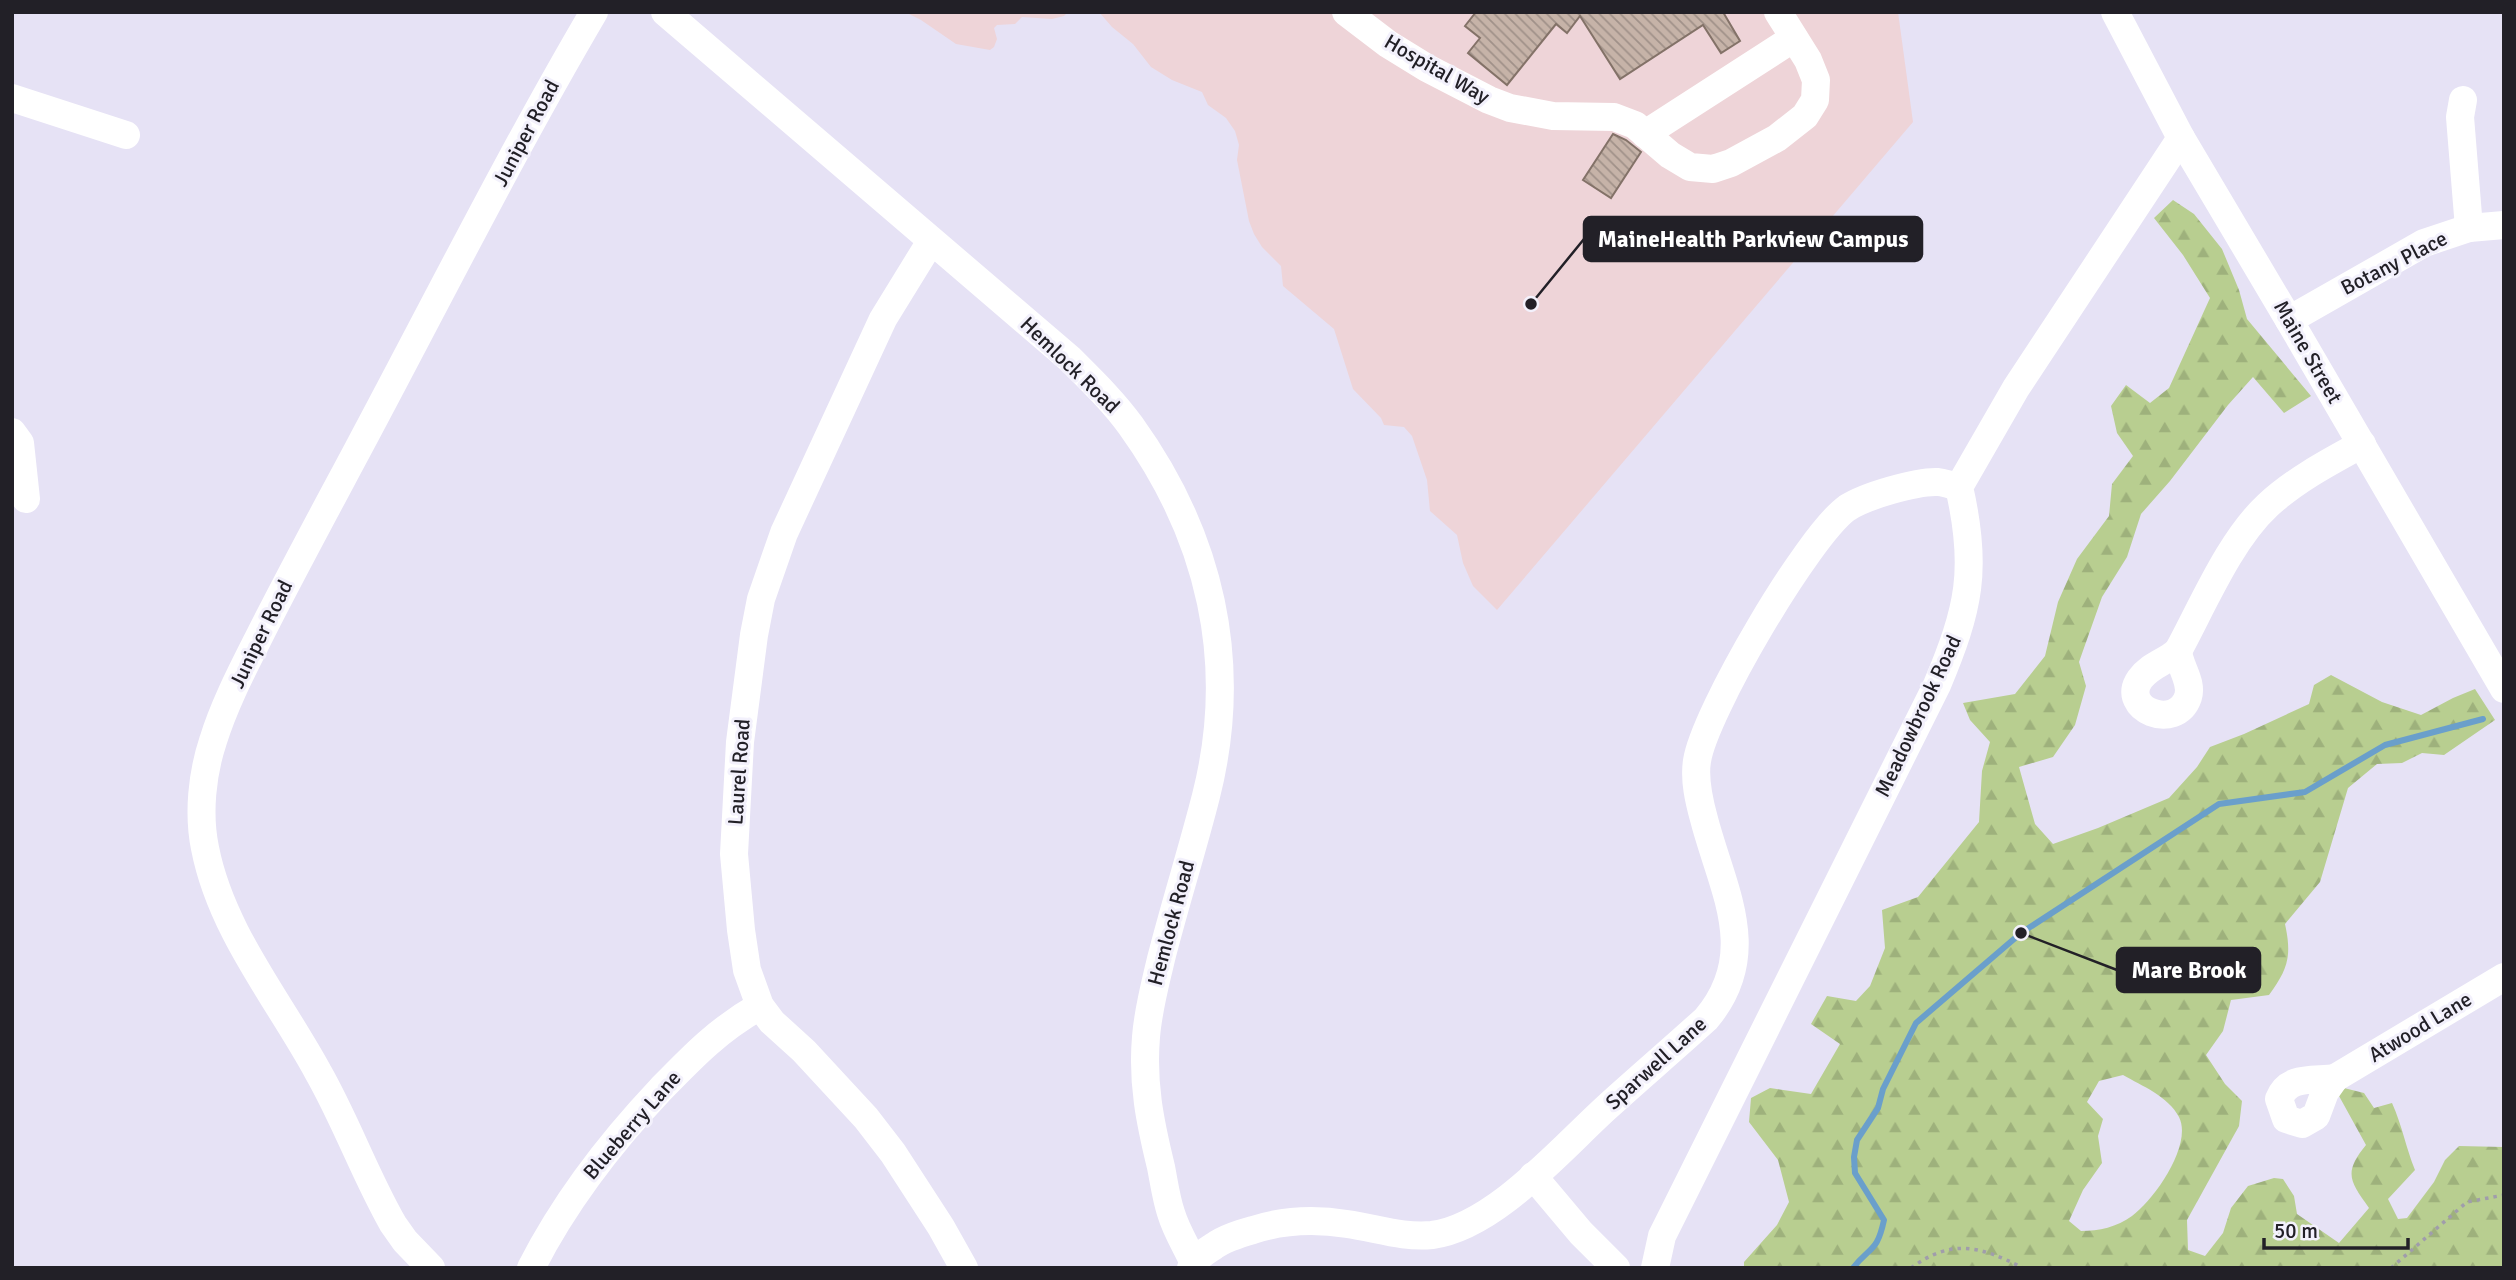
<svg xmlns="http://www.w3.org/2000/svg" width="2516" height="1280" font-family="Signika,sans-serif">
	<defs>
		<pattern id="forest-firs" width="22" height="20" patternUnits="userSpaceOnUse" patternTransform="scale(1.75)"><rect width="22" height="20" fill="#b8ce90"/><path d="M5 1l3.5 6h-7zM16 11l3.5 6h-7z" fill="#9eb17c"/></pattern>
		<pattern id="building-back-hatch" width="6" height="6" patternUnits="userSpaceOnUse" patternTransform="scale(1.75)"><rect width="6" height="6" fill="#c6b3a8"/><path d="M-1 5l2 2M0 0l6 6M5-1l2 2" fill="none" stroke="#a09189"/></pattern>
	</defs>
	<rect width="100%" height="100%" fill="#e6e2f5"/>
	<!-- medical -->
	<g fill="#eed4d8">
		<polygon points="905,12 1068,12 1064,16 1052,19 1022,17 1015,24 997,25 994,28 997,39 994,47 990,50 956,44 921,20"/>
		<polygon points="1099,12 1898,12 1913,122 1497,610 1473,586 1463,563 1457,535 1430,511 1427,480 1412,436 1404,427 1384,425 1381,418 1353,389 1334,329 1283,286 1281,266 1262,247 1254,234 1249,221 1237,160 1239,145 1235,131 1226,118 1208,105 1202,92 1172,80 1151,67 1133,44 1112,27"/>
	</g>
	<!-- forest -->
	<path fill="url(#forest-firs)" fill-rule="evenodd" d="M2173 200 2194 214 2222 249 2239 290 2247 319 2311 396 2284 413 2253 377 2228 405 2170 481 2141 514 2127 557 2102 597 2079 662 2086 686 2075 725 2053 757 2019 767 2035 824 2053 844 2098 828 2169 798 2197 767 2210 747 2244 734 2309 704 2314 685 2331 675 2382 702 2421 715 2453 698 2475 689 2495 720 2444 755 2422 753 2402 763 2377 764 2348 788 2320 882 2285 924C2292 956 2288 969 2269 995L2231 1000 2223 1031 2206 1055 2225 1084 2242 1101 2239 1126 2187 1220 2188 1250 2205 1256 2223 1233 2231 1208 2248 1186 2274 1178 2283 1179 2294 1196 2297 1214 2339 1243 2369 1208C2350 1181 2343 1173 2366 1145L2339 1096 2344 1088 2364 1093 2374 1108 2392 1103C2402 1125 2406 1148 2415 1170L2388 1199 2398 1219 2407 1218 2434 1182 2445 1160 2459 1146 2504 1147V1268H1744V1262L1777 1225 1789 1202 1778 1160 1749 1122 1751 1098 1770 1088 1811 1094 1840 1044 1811 1024 1827 996 1856 1001 1870 986 1885 948 1882 910 1918 897 1979 822 1982 771 1990 742 1970 720 1963 703 2015 694 2045 656 2058 602 2077 559 2109 516 2112 484 2133 456 2117 433 2111 406 2126 385 2150 403 2169 388 2210 298 2183 255 2154 218ZM2123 1075C2142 1086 2168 1096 2179 1117 2193 1145 2154 1200 2132 1216 2117 1227 2099 1231 2081 1231L2069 1221 2083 1190 2102 1163 2098 1136 2103 1119 2087 1102 2099 1081Z"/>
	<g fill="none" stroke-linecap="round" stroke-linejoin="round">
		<!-- stream -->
		<path stroke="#6a9fcb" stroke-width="6" d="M1853 1268C1870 1246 1877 1253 1884 1220L1855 1173 1854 1157 1857 1140 1878 1108 1883 1089 1916 1023 2021 933 2219 804 2305 792 2385 745 2483 719"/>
	</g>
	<!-- building -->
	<g fill="url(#building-back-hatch)" stroke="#837268" stroke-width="2">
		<polygon points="1476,12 1723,12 1740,41 1721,53 1703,25 1620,79 1580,16 1567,33 1556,24 1507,85 1468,53 1480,38 1465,26"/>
		<polygon points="1613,134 1626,140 1641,152 1611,198 1583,180"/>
	</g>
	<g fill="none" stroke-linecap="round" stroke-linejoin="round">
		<!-- path -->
		<g stroke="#a09dab" stroke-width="3.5" stroke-dasharray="3.5 5" stroke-linecap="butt">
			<path d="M1911 1268C1952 1238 1980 1246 2023 1268"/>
			<polyline points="2391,1268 2467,1202 2504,1195"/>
		</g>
		<!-- minor -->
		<g stroke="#fff" stroke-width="28">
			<path d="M665 12 1070 359C1091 380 1113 401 1131 426 1210 536 1240 662 1206 796 1192 851 1175 904 1161 959 1155 985 1148 1010 1146 1037 1142 1083 1150 1122 1161 1167 1164 1182 1166 1198 1171 1213 1176 1230 1186 1246 1193 1261"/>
			<polyline points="1346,12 1388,44 1427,68 1489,100 1510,108 1553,116 1614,117 1635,125 1670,155 1690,167 1713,169 1731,163 1777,138 1805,116 1815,100 1816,80 1808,60 1778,12"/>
			<polyline points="2115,12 2181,138 2289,320 2504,689"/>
			<polyline points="12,98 126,135"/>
			<polyline points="2463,100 2460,117 2469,228"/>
			<polyline points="1645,134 1794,38"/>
			<polyline points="931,241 883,319 784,533 761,599 754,635 740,742 734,854 741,930 747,970 760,1006 772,1022 804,1051 866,1118 893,1153 941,1227 964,1268"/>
			<polyline points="2289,320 2424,243 2469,228 2504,225"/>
			<polyline points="12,432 20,443 26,499"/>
			<path d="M2178 651C2203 605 2230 540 2268 505 2295 480 2329 462 2362 444"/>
			<path d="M2178 651C2179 666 2193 682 2188 697 2176 732 2119 709 2140 679 2150 665 2166 662 2178 651Z"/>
			<polyline points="2335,1078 2504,977"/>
			<path d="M2335 1078 2325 1092 2316 1116 2302 1124 2286 1119 2279 1099C2288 1075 2314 1081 2335 1078Z"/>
			<polyline points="1533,1176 1581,1233 1616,1268"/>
			<path d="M431 1268 405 1241 393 1224C365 1175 346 1121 318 1072 279 1000 221 931 205 848 198 814 202 774 213 741 225 702 245 665 263 629 294 568 326 509 358 449 436 303 510 155 594 12"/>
			<path d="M531 1268C565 1201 610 1143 661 1089 694 1055 718 1030 760 1006"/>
			<path d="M1191 1268C1194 1258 1205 1252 1214 1246 1225 1238 1239 1234 1253 1230 1284 1220 1315 1219 1347 1224 1376 1228 1403 1238 1432 1235 1494 1227 1561 1149 1606 1108 1639 1078 1673 1049 1706 1019 1762 953 1722 889 1704 819 1699 801 1694 780 1697 761 1704 713 1808 536 1847 508 1865 496 1917 481 1938 482 1945 483 1952 485 1959 487"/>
			<path d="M1655 1268 1662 1236 1937 685C1969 609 1978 569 1959 487L2016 388 2181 138"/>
		</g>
	</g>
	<g text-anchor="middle" stroke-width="6" stroke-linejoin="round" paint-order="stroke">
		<!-- street labels -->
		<g font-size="21" fill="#222027" stroke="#f3f1fc">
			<text transform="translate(1437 69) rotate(30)" y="7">Hospital Way</text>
			<text transform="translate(526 133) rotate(-62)" y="7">Juniper Road</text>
			<text transform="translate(2394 263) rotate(-27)" y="7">Botany Place</text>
			<text transform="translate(2308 352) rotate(60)" y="7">Maine Street</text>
			<text transform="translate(1070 365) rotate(44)" y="7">Hemlock Road</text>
			<text transform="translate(261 634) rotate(-64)" y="7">Juniper Road</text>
			<text transform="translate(1918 716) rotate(-65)" y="7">Meadowbrook Road</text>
			<text transform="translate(739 772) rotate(-86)" y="7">Laurel Road</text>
			<text transform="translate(1171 923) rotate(-75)" y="7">Hemlock Road</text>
			<text transform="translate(2420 1027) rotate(-31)" y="7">Atwood Lane</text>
			<text transform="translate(1656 1063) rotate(-42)" y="7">Sparwell Lane</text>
			<text transform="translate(632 1125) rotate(-49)" y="7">Blueberry Lane</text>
		</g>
	</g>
	<!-- callouts -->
	<path fill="none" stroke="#222027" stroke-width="2.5" d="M1531 304L1584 239M2021 933L2117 970"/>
	<g fill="#222027" stroke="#f3f1fc" stroke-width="2.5">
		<circle cx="1531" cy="304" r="7"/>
		<circle cx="2021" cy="933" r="7"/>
	</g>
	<g fill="#222027" stroke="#222027" stroke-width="2.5">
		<rect x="1584" y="217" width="338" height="44" rx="7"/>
		<rect x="2117" y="948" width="143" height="44" rx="7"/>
	</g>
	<g font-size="23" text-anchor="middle" font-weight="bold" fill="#fff">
		<text x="1753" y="247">MaineHealth Parkview Campus</text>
		<text x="2189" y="978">Mare Brook</text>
	</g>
	<!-- border -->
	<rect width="2516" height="1280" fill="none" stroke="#222027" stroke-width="28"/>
	<!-- scale -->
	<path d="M2264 1238v10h144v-10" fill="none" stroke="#222027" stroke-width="3.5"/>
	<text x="2274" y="1238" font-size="21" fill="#222027" stroke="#f3f1fc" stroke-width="5" paint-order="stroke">50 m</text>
</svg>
